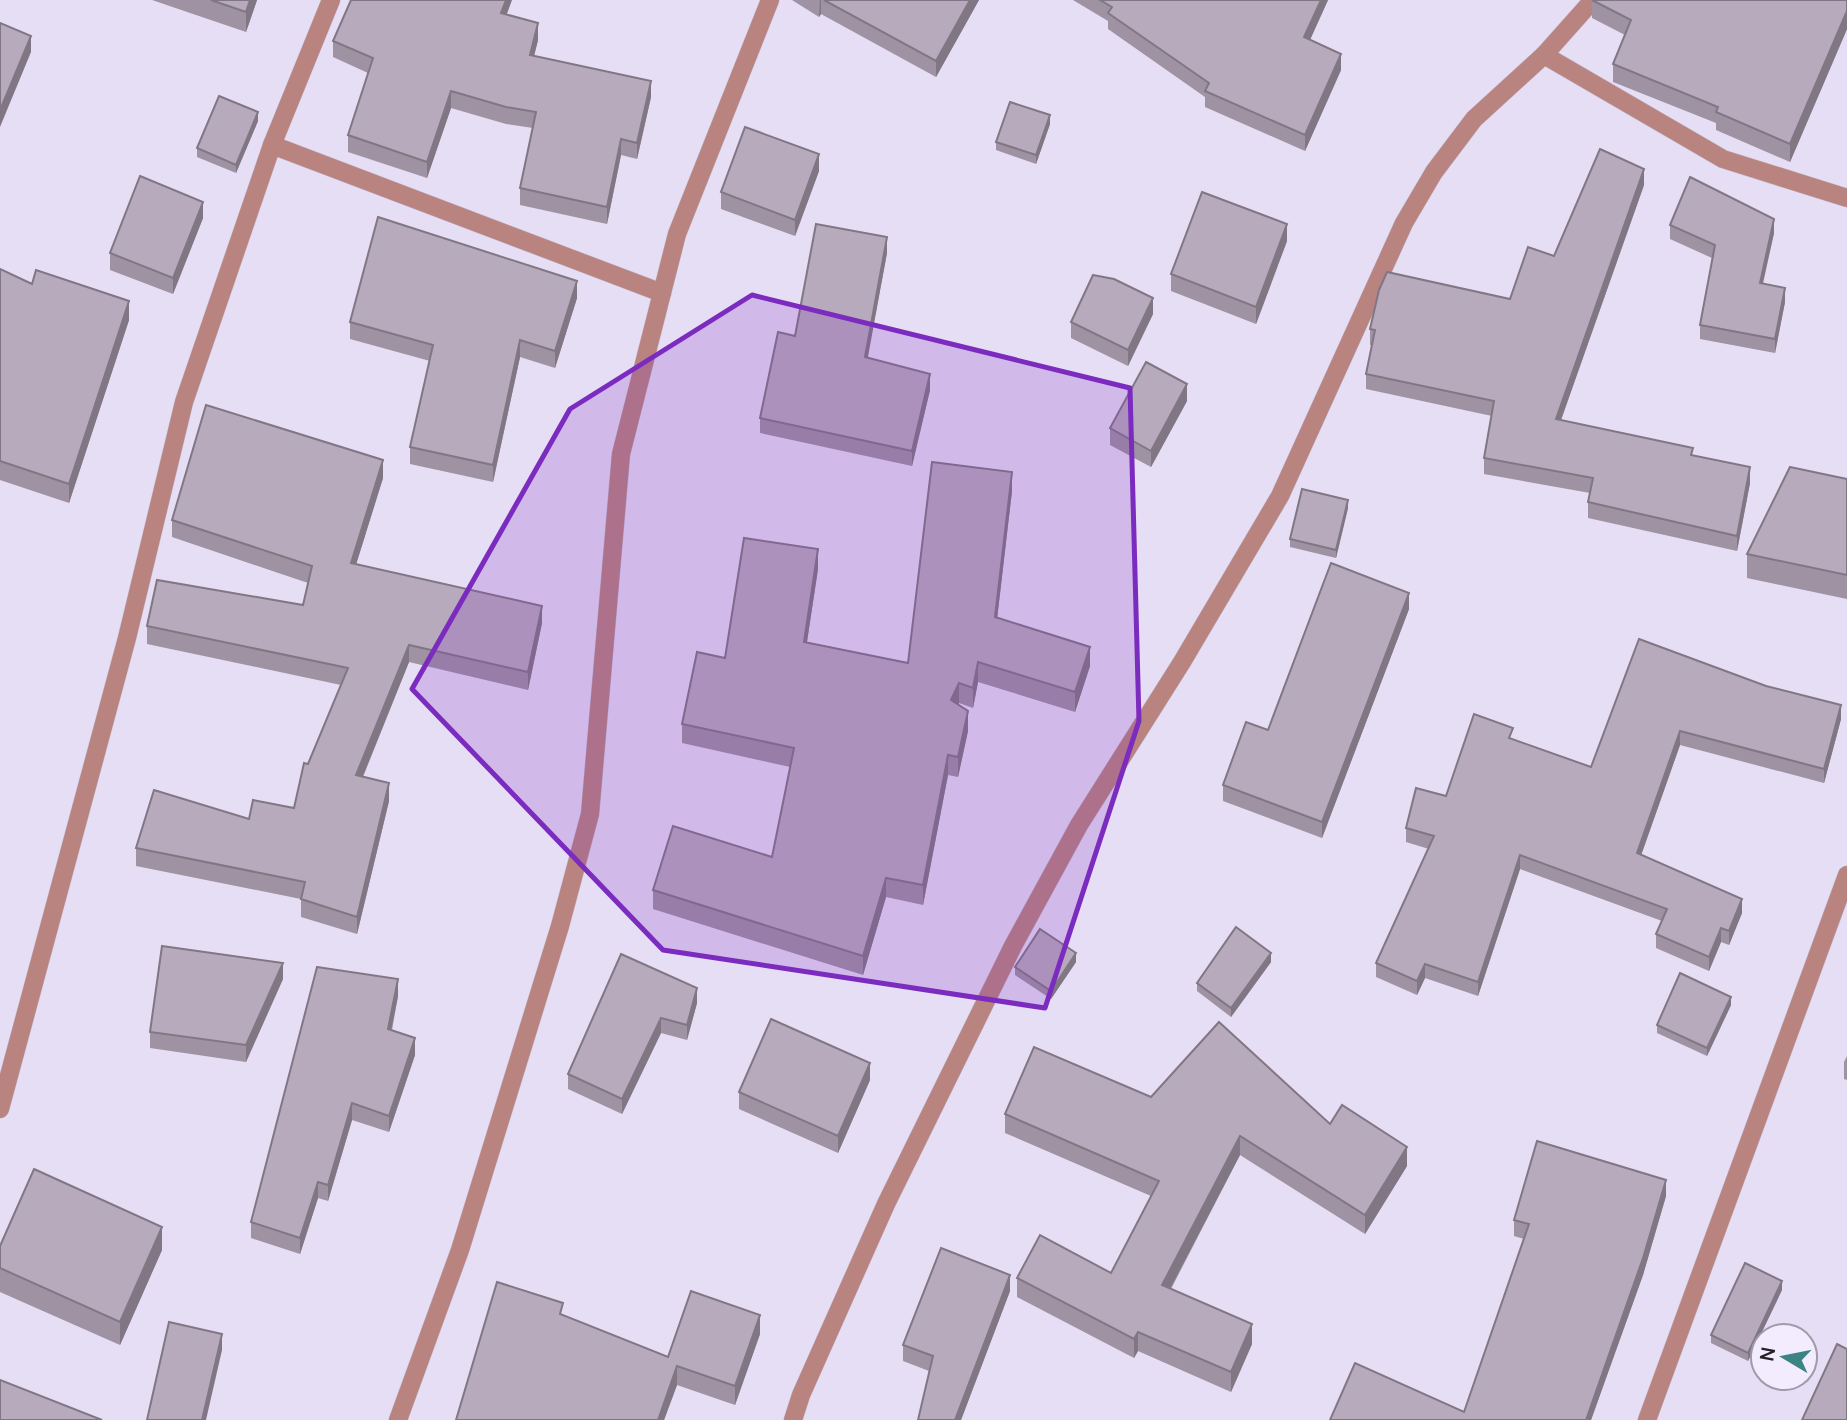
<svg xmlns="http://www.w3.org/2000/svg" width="1847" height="1420" font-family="Manrope,sans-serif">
	<rect width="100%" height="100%" fill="#e6def4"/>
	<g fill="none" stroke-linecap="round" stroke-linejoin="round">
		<!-- street casing -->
		<g stroke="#c3bccf" stroke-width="19">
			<g id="street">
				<polyline points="1544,55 1723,159 1847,198"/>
				<polyline points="272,145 662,293"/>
				<polyline points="0,1109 127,638 184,402 272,145 331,0"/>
				<polyline points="398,1420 460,1250 560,926 590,814 621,454 677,234 770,0"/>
				<polyline points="793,1420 801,1395 886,1204 1013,946 1079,825 1182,662 1280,496 1404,223 1434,172 1474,119 1544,55 1593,0"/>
				<polyline points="1647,1420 1847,875"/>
			</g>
		</g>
		<!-- street -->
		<use href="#street" stroke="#b98380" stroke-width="18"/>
	</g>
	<!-- wall -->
	<g fill="#9e92a3">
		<polygon points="152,0 257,0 246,32"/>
		<polygon points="792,0 979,0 936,77 821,14 819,17"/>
		<polygon points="1073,0 1328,0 1310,40 1341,70 1305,151 1205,107 1205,97 1108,29 1108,21"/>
		<polygon points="1592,0 1847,0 1847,29 1790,162 1716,130 1716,123 1613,82 1613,64 1625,35 1592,18"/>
		<polygon points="506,15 538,40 534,56 651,97 637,159 621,155 607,224 520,205 520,188 533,128 506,124 451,108 427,178 348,152 348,135 368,73 333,57 333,41"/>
		<polygon points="258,121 236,173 197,157 197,148"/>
		<polygon points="1050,124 1036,164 996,150 996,142"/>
		<polygon points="819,171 795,236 721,209 721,192"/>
		<polygon points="1644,185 1561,420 1693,455 1750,483 1737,551 1588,518 1588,502 1590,493 1484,474 1484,458 1492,416 1366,389 1366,374 1372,345 1370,345 1370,329 1510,299 1554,256"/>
		<polygon points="203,218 173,294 110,270 110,253"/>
		<polygon points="1670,225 1774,233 1762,284 1785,302 1775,353 1700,339 1700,325 1712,258 1670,239"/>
		<polygon points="1287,241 1256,324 1171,291 1171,274"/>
		<polygon points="887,253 867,358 930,390 912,466 760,433 760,418 795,336"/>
		<polygon points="0,269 32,284 129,320 69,503 0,480"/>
		<polygon points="577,298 555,368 520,357 493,482 410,464 410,447 430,361 350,339 350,322"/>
		<polygon points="1153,314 1128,366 1071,338 1071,322"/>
		<polygon points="1187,401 1151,467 1110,445 1110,428"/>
		<polygon points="383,478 356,564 542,623 528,690 409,662 363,777 389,801 357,934 301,917 301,899 136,866 136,848 294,808 308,764 341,685 147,644 147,626 303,605 308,583 172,537 172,520"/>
		<polygon points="1847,479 1847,599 1747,578 1747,554"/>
		<polygon points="1012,491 997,618 1090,666 1075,712 978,682 973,708 959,703 958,705 968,731 958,777 948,775 923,905 886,897 863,975 653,909 653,890 772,857 790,767 682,743 682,724 725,658 818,569 807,642 908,663"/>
		<polygon points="1348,508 1336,558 1290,547 1290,539"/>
		<polygon points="1409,609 1322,838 1223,801 1223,785"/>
		<polygon points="1639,639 1841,719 1824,783 1680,745 1641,855 1742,913 1729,945 1721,942 1709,971 1656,948 1656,934 1662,921 1520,869 1478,996 1425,978 1417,995 1376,977 1376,963 1429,849 1406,842 1406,828 1446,796 1513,739 1591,767"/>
		<polygon points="621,954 697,1003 687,1040 661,1033 622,1114 568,1089 568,1074"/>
		<polygon points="1076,962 1051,999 1015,975 1015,967"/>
		<polygon points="1271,962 1231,1017 1197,991 1197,983"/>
		<polygon points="283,979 246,1062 150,1048 150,1032"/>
		<polygon points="398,996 392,1030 415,1055 389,1132 352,1120 328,1201 318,1198 300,1254 251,1238 251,1222"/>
		<polygon points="1731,1005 1707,1056 1657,1033 1657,1025"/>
		<polygon points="1847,1056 1847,1080 1844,1079 1844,1062"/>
		<polygon points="870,1080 838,1153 739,1109 739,1092"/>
		<polygon points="1151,1097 1330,1124 1407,1166 1365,1234 1240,1155 1171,1289 1252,1344 1231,1392 1138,1351 1134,1358 1017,1297 1017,1278 1111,1273 1151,1196 1005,1133 1005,1114"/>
		<polygon points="1666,1196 1643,1275 1591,1420 1330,1420 1464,1412 1524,1239 1514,1236 1514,1220"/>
		<polygon points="0,1246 162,1250 120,1345 0,1292"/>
		<polygon points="1782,1290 1748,1361 1711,1343 1711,1335"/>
		<polygon points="1010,1291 961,1420 918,1420 929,1371 903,1361 903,1345"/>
		<polygon points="563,1315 668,1357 760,1334 735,1405 677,1385 664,1420 456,1420"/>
	</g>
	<!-- shaded-wall -->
	<g fill="#817784">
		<polygon points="250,0 257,0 246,32 246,12"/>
		<polygon points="506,0 512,0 501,30 501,13"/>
		<polygon points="820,0 821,0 821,14 819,17"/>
		<polygon points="970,0 979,0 936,77 936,61"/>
		<polygon points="1321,0 1328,0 1304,53 1304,37"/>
		<polygon points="1847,11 1847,29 1790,162 1790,144"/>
		<polygon points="538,23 538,40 530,72 530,55"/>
		<polygon points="31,36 31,52 0,127 0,110"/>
		<polygon points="1341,54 1341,70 1305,151 1305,135"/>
		<polygon points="651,81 651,97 637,159 637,143"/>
		<polygon points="451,91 451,108 427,178 427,162"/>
		<polygon points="258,112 258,121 236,173 236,165"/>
		<polygon points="1050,115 1050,124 1036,164 1036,155"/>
		<polygon points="621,139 621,155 607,224 607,207"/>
		<polygon points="819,154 819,171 795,236 795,220"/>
		<polygon points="1644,169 1644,185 1556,434 1556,419"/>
		<polygon points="203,202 203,218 173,294 173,278"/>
		<polygon points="1774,219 1774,233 1760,297 1760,283"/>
		<polygon points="1287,224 1287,241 1256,324 1256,307"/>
		<polygon points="887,237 887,253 865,373 865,357"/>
		<polygon points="577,281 577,298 555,368 555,351"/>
		<polygon points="1785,288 1785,302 1775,353 1775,339"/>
		<polygon points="1153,298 1153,314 1128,366 1128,350"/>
		<polygon points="129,301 129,320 69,503 69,484"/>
		<polygon points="520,340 520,357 493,482 493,465"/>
		<polygon points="930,374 930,390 912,466 912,451"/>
		<polygon points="1187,384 1187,401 1151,467 1151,451"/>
		<polygon points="383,460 383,478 351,581 351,563"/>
		<polygon points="1750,467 1750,483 1737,551 1737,536"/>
		<polygon points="1012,472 1012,491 995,637 995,617"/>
		<polygon points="1348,500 1348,508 1336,558 1336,550"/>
		<polygon points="818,549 818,569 804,661 804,642"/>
		<polygon points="1409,593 1409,609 1322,838 1322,822"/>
		<polygon points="542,606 542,623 528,690 528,672"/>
		<polygon points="409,645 409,662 356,793 356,775"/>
		<polygon points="1090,647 1090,666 1075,712 1075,692"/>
		<polygon points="978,662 978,682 973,708 973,688"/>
		<polygon points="959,683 959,703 951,720 951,700"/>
		<polygon points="1841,705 1841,719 1824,783 1824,769"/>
		<polygon points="968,711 968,731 958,777 958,757"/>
		<polygon points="1680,731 1680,745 1637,867 1637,853"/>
		<polygon points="948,755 948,775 923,905 923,885"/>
		<polygon points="389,783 389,801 357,934 357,917"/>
		<polygon points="1520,855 1520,869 1478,996 1478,982"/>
		<polygon points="886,878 886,897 863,975 863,956"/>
		<polygon points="1742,899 1742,913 1729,945 1729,931"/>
		<polygon points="1721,928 1721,942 1709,971 1709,957"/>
		<polygon points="1076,953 1076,962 1051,999 1051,991"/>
		<polygon points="1271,953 1271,962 1231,1017 1231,1008"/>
		<polygon points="283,963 283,979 246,1062 246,1045"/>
		<polygon points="1425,964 1425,978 1417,995 1417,981"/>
		<polygon points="398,979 398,996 388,1046 388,1029"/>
		<polygon points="697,988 697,1003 687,1040 687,1025"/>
		<polygon points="1731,997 1731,1005 1707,1056 1707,1048"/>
		<polygon points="661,1018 661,1033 622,1114 622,1099"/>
		<polygon points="415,1038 415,1055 389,1132 389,1116"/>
		<polygon points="870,1063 870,1080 838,1153 838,1136"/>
		<polygon points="352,1103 352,1120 328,1201 328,1185"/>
		<polygon points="1240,1136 1240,1155 1162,1304 1162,1285"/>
		<polygon points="1407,1147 1407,1166 1365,1234 1365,1215"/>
		<polygon points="1666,1180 1666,1196 1643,1275 1591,1420 1586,1420"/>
		<polygon points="318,1182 318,1198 300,1254 300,1238"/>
		<polygon points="162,1227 162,1250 120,1345 120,1322"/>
		<polygon points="1010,1275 1010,1291 961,1420 955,1420"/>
		<polygon points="1782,1281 1782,1290 1748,1361 1748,1353"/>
		<polygon points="760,1315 760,1334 735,1405 735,1386"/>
		<polygon points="1252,1324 1252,1344 1231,1392 1231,1372"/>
		<polygon points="1138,1332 1138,1351 1134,1358 1134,1339"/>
		<polygon points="222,1334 222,1350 206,1420 202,1420"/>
		<polygon points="677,1366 677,1385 664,1420 658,1420"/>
	</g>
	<!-- building -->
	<g fill="#b8aabd" stroke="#817784" stroke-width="2">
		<polygon points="211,0 250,0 246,12"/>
		<polygon points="351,0 506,0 501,13 538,23 530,55 651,81 637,143 621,139 607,207 520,188 536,112 506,107 451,91 427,162 348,135 373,58 333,41"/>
		<polygon points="824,0 970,0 936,61"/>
		<polygon points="1100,0 1321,0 1304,37 1341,54 1305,135 1205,91 1209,83 1108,13 1112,7"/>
		<polygon points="1592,0 1847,0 1847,11 1790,144 1716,112 1718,107 1613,64 1631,20"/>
		<polygon points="0,23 31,36 0,110"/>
		<polygon points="219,96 258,112 236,165 197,148"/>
		<polygon points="1010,102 1050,115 1036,155 996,142"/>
		<polygon points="745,127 819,154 795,220 721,192"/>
		<polygon points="1600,149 1644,169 1556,419 1693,448 1691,455 1750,467 1737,536 1588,502 1593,478 1484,458 1494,401 1366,374 1375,330 1370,329 1379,290 1387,272 1510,299 1528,247 1554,256"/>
		<polygon points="140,176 203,202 173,278 110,253"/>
		<polygon points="1690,177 1774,219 1760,283 1785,288 1775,339 1700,325 1715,245 1670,225"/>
		<polygon points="1202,192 1287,224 1256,307 1171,274"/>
		<polygon points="378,217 577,281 555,351 520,340 493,465 410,447 433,345 350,322"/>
		<polygon points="816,224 887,237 865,357 930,374 912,451 760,418 778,332 795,336"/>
		<polygon points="0,269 32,284 36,270 129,301 69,484 0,461"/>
		<polygon points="1093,275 1114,279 1153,298 1128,350 1071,322"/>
		<polygon points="1146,362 1187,384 1151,451 1110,428"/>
		<polygon points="206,405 383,460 351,563 542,606 528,672 409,645 356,775 389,783 357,917 301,899 305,882 136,848 154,790 249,819 253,800 294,808 304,763 308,764 348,668 147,626 157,580 303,605 312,566 172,520"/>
		<polygon points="932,462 1012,472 995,617 1090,647 1075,692 978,662 973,688 959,683 951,700 968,711 958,757 948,755 923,885 886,878 863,956 653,890 673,826 772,857 794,748 682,724 697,652 725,658 744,538 818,549 804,642 908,663"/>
		<polygon points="1790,467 1847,479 1847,575 1747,554"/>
		<polygon points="1302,489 1348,500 1336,550 1290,539"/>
		<polygon points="1331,563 1409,593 1322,822 1223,785 1246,722 1268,730"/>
		<polygon points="1639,639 1766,686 1841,705 1824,769 1680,731 1637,853 1742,899 1729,931 1721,928 1709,957 1656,934 1667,909 1520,855 1478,982 1425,964 1417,981 1376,963 1434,836 1406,828 1416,788 1446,796 1474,714 1513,728 1509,738 1591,767"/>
		<polygon points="1236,927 1271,953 1231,1008 1197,983"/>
		<polygon points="1040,929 1076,953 1051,991 1015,967"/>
		<polygon points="162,946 283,963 246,1045 150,1032"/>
		<polygon points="621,954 697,988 687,1025 661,1018 622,1099 568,1074"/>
		<polygon points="317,967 398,979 388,1029 415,1038 389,1116 352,1103 328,1185 318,1182 300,1238 251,1222"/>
		<polygon points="1680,973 1731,997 1707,1048 1657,1025"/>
		<polygon points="771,1019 870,1063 838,1136 739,1092"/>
		<polygon points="1219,1022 1330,1124 1342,1105 1407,1147 1365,1215 1240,1136 1162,1285 1252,1324 1231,1372 1138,1332 1134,1339 1017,1278 1040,1235 1111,1273 1159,1181 1005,1114 1034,1047 1151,1097"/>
		<polygon points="1537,1141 1666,1180 1643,1258 1586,1420 1330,1420 1355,1363 1464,1412 1529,1224 1514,1220"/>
		<polygon points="34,1169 162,1227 120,1322 0,1268 0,1246"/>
		<polygon points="941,1248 1010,1275 955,1420 918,1420 933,1356 903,1345"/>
		<polygon points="1745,1263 1782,1281 1748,1353 1711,1335"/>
		<polygon points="497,1282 563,1303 560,1314 668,1357 691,1291 760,1315 735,1386 677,1366 658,1420 456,1420"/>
		<polygon points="169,1322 222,1334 202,1420 147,1420"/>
		<polygon points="1837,1344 1847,1349 1847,1420 1802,1420"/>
		<polygon points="0,1380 102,1420 0,1420"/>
	</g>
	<!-- marked area -->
	<path fill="#7b2cbf" fill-opacity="0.2" stroke="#7b2cbf" stroke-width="5" stroke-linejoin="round" d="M752 295 1130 388 1139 721 1045 1008 663 950 412 689 570 409Z"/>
	<!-- north arrow -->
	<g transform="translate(1784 1357) rotate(280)"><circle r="33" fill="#f3ecfe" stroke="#a09ba9" stroke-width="2"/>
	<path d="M0-5L12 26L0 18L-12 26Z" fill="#3b8483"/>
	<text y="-10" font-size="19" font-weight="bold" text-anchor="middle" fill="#242129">N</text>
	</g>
</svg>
